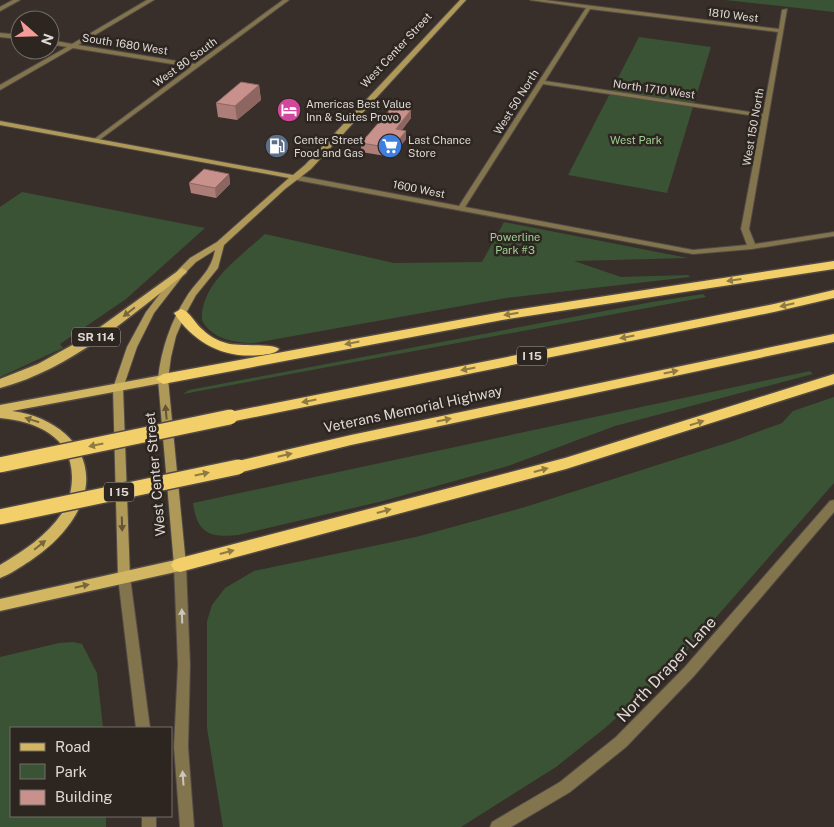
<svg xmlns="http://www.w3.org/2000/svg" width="834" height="827" font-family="'Public Sans',sans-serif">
	<rect width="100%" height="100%" fill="#382f2a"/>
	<!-- green -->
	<g fill="#3a5334">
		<polygon points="725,0 834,0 834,12"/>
		<polygon points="639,37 711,47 667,193 568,175"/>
		<polygon points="22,192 205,228 126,299 60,344 63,348 0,377 0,207"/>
		<path d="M504 222 688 258 574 261 621 277 688 275 690 277 506 298 254 343C235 343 211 339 202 320 200 284 240 257 265 234L394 263 482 262Z"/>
		<polygon points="703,294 706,297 183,394 189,390 652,302"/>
		<path d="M810 371 813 374 615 426 508 466 383 501 238 535C209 538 197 533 193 503Z"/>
		<polygon points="834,397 834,483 667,673 605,728 556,767 461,827 223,827 207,728 207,621 212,605 225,588 254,571 416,537 525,507 733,441 782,423 793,411"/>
		<polygon points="73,642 82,644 97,673 103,728 11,728 11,816 106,816 106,827 0,827 0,657 59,643"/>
	</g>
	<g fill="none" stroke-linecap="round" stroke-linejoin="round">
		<!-- street casing -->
		<g stroke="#534a46" stroke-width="2">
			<g id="street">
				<polygon points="13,0 20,0 0,11 0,7"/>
				<polygon points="147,0 154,0 78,45 195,64 283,0 289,0 98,141 93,140 191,67 73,48 0,90 0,85 67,47 50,44 50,40 72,44"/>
				<path d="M530 0H545L779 29 782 10 787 9 749 229 755 244 834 232V236L752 249 693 254 291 179 290 177 294 175 459 206 586 8ZM590 9 778 32 763 114 545 81ZM543 84 762 117 741 229 747 245 693 250 465 207Z"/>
				<polygon points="0,33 20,35 20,39 0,37"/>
				<polygon points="834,500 834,512 694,676 626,747 570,792 511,827 490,827 492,822 560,782 616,737 684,668 830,501"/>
				<polygon points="180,560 184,562 186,565 190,665 188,747 194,827 180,827 174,747 178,665 174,565 176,562"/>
				<polygon points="124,572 128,574 130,577 150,728 136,728 118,577 120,574"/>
				<rect x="142" y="816" width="14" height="11"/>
			</g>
		</g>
		<!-- secondary casing -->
		<g stroke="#534a46" stroke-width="2">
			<path id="secondary" d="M460 0H466L311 169 285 189 224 245 218 268 196 295 185 315 176 336 171 357 168 379 186 565 184 568 180 570 176 568 174 565 158 379C161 349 171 321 187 296 198 279 211 272 215 250L196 262 185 273 154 313 137 347 123 388 130 577 128 580 124 582 120 580 118 577 113 388 127 347 146 312 179 269 190 258 217 242 289 178 0 125V121L293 175 305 165Z"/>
		</g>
		<!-- primary casing -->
		<g stroke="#534a46" stroke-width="3">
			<g id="primary">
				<path d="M182 268 187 271 186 273C129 317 71 369 0 388V379L38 364 85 338Z"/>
				<path d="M163 375 169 379 167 382 12 411C71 419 109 467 71 522 60 538 46 550 30 561 20 567 11 574 0 578V565C23 551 47 536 62 513 69 503 72 489 72 477 72 436 35 421 0 418V405Z"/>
				<polygon points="180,559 185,561 187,565 185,569 180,571 0,611 0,599"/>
			</g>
		</g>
		<!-- highway casing -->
		<g stroke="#534a46" stroke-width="3">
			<g id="highway">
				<polygon points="834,261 834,269 502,320 163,384 156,379 163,374 502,312"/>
				<polygon points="834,290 834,298 774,312 230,422 225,421 222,417 225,413 230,412 774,304"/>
				<path d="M181 309C190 311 195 324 203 330 209 336 218 341 226 343 238 347 274 343 279 349 275 354 268 354 261 355 224 359 194 343 174 313Z"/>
				<polygon points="834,334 834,342 351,445 238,473 232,471 230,467 232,463 238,461 351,435"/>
				<polygon points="834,374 834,384 566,469 180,572 174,570 171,565 174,560 180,558 565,458"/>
			</g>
		</g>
		<!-- street -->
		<use href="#street" fill="#82744d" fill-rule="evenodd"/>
		<!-- secondary -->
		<use href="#secondary" fill="#af9959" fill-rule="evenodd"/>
		<!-- primary -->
		<use href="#primary" fill="#d2b661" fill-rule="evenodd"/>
		<!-- highway -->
		<use href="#highway" fill="#f2cf68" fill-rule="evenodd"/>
		<!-- highway-bridge casing -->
		<g stroke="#534a46" stroke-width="18" stroke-linecap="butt">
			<g id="highway-bridge">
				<polyline points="0,465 230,417"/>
				<polyline points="0,517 238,467"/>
			</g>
		</g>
		<!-- highway-bridge -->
		<use href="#highway-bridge" stroke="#f2cf68" stroke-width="15"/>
	</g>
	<!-- wall -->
	<g fill="#ad7d78">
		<polygon points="259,85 261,100 237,120 218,117 216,103"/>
		<polygon points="411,110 411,118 402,130 406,131 406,139 392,157 361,152 361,143"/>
		<polygon points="229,174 230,184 216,198 191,193 189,183"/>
	</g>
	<!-- shaded-wall -->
	<g fill="#8d6662">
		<polygon points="259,85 261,100 237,120 235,106"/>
		<polygon points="411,110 411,118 396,138 396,129"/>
		<polygon points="406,131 406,139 392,157 392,148"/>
		<polygon points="229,174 230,184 216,198 215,188"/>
	</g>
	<!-- building -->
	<g fill="#c9918c" stroke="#8d6662">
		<polygon points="241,82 259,85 235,106 216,103"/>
		<polygon points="392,107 411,110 396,129 406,131 392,148 361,143"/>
		<polygon points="204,169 229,174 215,188 189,183"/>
	</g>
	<!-- one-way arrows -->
	<defs><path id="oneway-solid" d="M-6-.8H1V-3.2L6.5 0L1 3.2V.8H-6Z" transform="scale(1.25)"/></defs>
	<g fill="#907a44">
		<use href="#oneway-solid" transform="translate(734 280) rotate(172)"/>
		<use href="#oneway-solid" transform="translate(787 305) rotate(167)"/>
		<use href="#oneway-solid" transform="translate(511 314) rotate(171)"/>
		<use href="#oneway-solid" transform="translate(627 337) rotate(169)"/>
		<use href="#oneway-solid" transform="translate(352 343) rotate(169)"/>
		<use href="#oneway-solid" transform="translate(468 369) rotate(169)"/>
		<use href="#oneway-solid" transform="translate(671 372) rotate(-12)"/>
		<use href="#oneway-solid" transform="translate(309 401) rotate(169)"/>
		<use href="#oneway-solid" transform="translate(444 420) rotate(-12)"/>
		<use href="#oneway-solid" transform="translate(697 423) rotate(-18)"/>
		<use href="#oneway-solid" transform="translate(96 445) rotate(168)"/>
		<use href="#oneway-solid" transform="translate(285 455) rotate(-13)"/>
		<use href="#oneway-solid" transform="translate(541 470) rotate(-15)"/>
		<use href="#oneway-solid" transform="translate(202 474) rotate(-12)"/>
		<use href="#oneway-solid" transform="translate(384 511) rotate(-15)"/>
		<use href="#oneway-solid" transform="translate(227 552) rotate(-15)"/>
	</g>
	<g fill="#77673d">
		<use href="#oneway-solid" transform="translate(129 312) rotate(142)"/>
		<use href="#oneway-solid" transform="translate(32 420) rotate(-162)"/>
		<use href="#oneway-solid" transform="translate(40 545) rotate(-39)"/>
		<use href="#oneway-solid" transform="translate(82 586) rotate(-13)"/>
	</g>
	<g fill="#615437">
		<use href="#oneway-solid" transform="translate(166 412) rotate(-95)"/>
		<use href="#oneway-solid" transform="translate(122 524) rotate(88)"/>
	</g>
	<g fill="#ccc5bb">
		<use href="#oneway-solid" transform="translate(182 616) rotate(-92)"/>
		<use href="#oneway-solid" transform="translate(183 778) rotate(-94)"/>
	</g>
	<!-- icons -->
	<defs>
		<g id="hotel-disc" transform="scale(1.25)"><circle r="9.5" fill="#d1479c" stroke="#2d2620"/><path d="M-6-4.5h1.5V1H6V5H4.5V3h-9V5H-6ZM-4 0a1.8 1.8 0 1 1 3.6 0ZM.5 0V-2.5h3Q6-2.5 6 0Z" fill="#fff"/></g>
		<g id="fuel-disc" transform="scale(1.25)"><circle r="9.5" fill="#5c6f8a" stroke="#2d2620"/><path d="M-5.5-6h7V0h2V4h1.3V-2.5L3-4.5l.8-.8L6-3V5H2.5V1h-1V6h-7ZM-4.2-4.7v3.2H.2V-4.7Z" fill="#fff"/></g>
		<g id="supermarket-disc" transform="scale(1.25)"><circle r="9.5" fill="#3f7fe0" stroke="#2d2620"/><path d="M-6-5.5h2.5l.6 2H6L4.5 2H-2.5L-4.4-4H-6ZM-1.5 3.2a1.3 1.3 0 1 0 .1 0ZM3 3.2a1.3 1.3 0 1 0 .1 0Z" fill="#fff"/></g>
	</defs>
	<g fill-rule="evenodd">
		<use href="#hotel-disc" x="289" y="110"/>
		<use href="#fuel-disc" x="277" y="146"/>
		<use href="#supermarket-disc" x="390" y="146"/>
	</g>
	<g text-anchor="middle" stroke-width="5" stroke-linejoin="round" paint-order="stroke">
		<!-- far-street labels -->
		<g font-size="11" fill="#dfd9d6" stroke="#2d2620">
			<text transform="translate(733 15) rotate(7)" y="4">1810 West</text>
			<text transform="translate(125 44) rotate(9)" y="4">South 1680 West</text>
			<text transform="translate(396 50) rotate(-47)" y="4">West Center Street</text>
			<text transform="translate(185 62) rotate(-36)" y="4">West 80 South</text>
			<text transform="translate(654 89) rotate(8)" y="4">North 1710 West</text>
			<text transform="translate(516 102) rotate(-58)" y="4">West 50 North</text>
			<text transform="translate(753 127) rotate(-80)" y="4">West 150 North</text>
			<text transform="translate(419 189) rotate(11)" y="4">1600 West</text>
		</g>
		<!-- far-poi labels -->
		<g font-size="11" fill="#dfd9d6" stroke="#2d2620" text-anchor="start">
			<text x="306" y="108">Americas Best Value<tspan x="306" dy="13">Inn &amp; Suites Provo</tspan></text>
			<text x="294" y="144">Center Street<tspan x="294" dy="13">Food and Gas</tspan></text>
			<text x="408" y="144">Last Chance<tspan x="408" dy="13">Store</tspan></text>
		</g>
		<!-- far-park labels -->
		<g font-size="11" fill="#9fd093" stroke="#2d2620">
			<text x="636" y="144">West Park</text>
			<text x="515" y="241">Powerline<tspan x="515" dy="13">Park #3</tspan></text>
		</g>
		<!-- shield labels -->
		<g fill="#2d2620" stroke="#aaa39f" stroke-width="1">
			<rect x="72" y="327.5" width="48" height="19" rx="4"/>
			<rect x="517" y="346.5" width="30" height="19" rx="4"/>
			<rect x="104" y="482.5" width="30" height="19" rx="4"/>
		</g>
		<g font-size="12" font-weight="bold" fill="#dfd9d6">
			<text x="96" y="341">SR 114</text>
			<text x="532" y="360">I 15</text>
			<text x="119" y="496">I 15</text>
		</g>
		<!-- street labels -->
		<g font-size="14" fill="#dfd9d6" stroke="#2d2620">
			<text transform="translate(413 409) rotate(-12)" y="5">Veterans Memorial Highway</text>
			<text transform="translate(155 474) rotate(-95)" y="5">West Center Street</text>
		</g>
		<!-- near-street labels -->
		<g font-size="16" fill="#dfd9d6" stroke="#2d2620">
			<text transform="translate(666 669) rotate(-47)" y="6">North Draper Lane</text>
		</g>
	</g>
	<!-- legend -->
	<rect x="10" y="727" width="162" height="90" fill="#2d2620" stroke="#746e69"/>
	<rect x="20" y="743" width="25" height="8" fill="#d2b661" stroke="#746e69"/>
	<text x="55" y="752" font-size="15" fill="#dfd9d6">Road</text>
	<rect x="20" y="764" width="25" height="15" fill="#3a5334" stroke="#746e69"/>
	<text x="55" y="777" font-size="15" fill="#dfd9d6">Park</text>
	<rect x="20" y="790" width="25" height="15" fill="#c9918c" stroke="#746e69"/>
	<text x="55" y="802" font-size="15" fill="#dfd9d6">Building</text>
	<!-- north arrow -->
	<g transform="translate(35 35) rotate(110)"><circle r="24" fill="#2d2620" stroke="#746e69"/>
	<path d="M0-4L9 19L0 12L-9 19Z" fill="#f59b98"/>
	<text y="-8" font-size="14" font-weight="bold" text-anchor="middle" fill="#dfd9d6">N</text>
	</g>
</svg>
